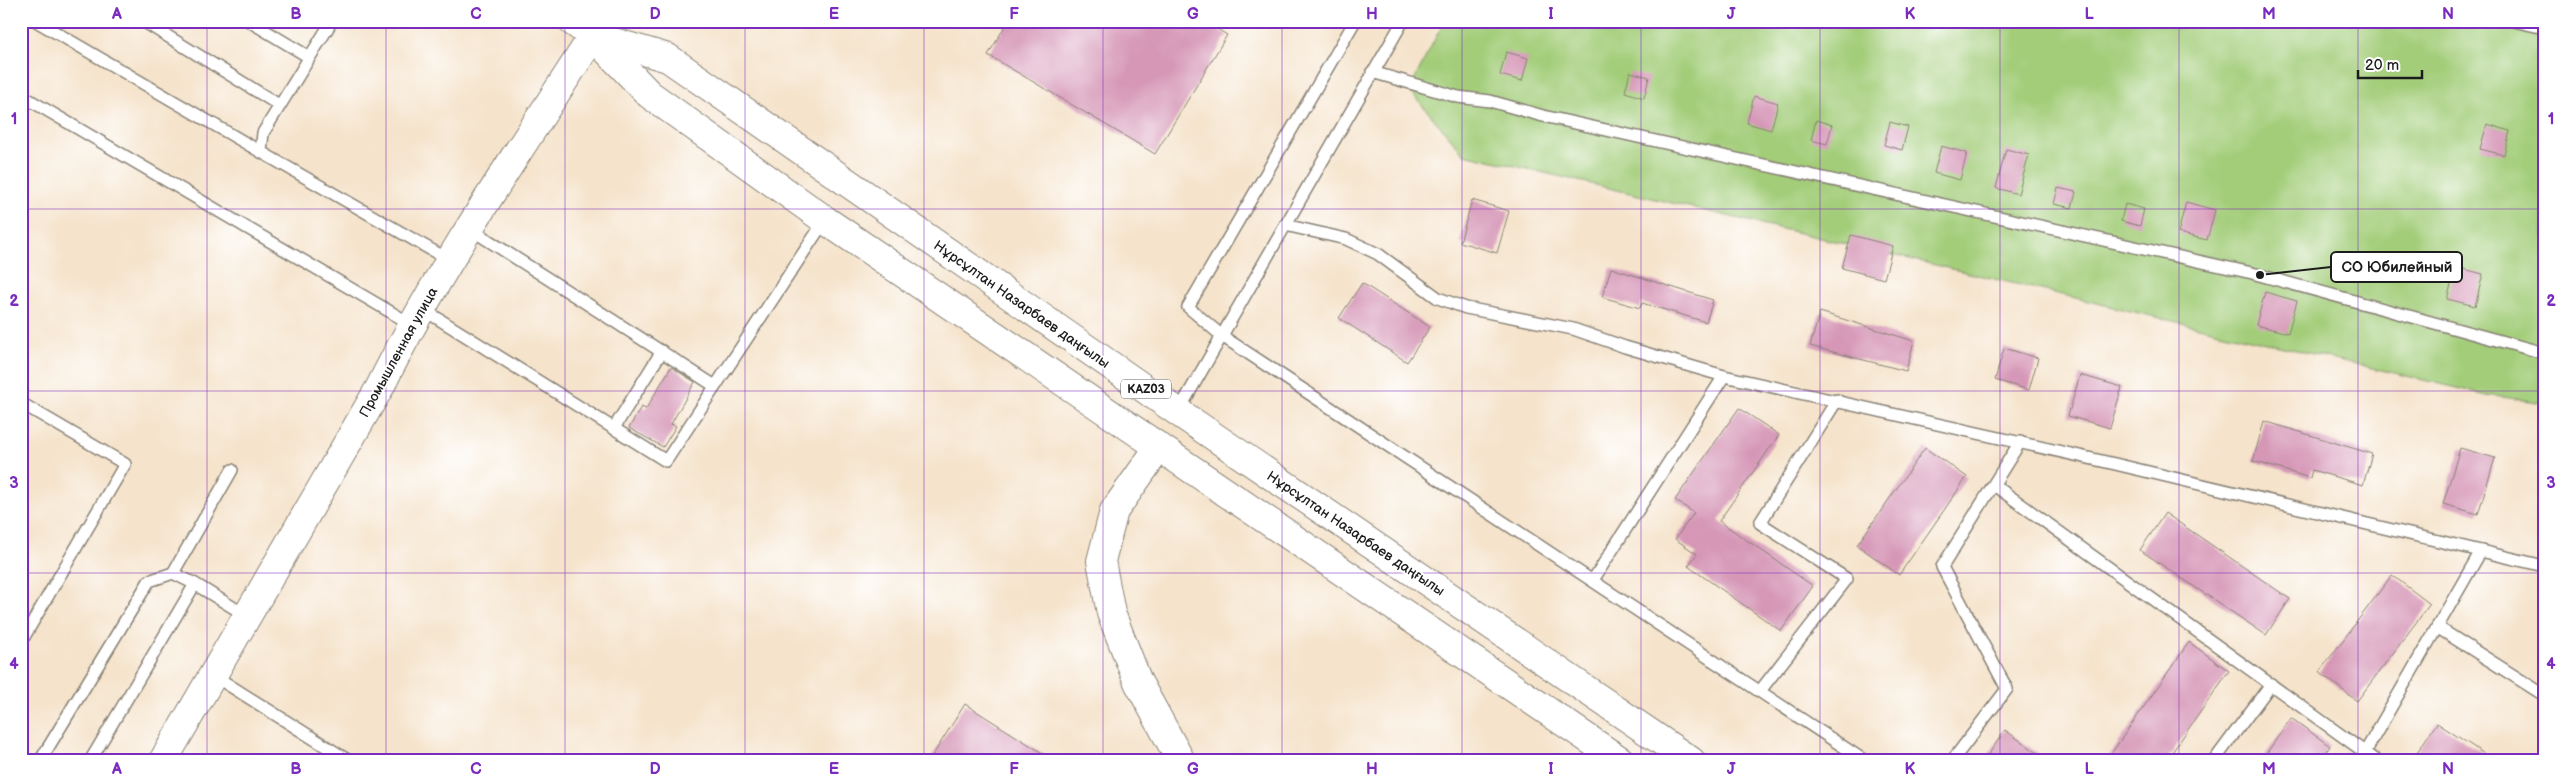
<svg xmlns="http://www.w3.org/2000/svg" width="2565" height="782" font-family="'Balsamiq Sans',sans-serif">
	<rect width="100%" height="100%" fill="#fff"/>
	<filter id="ink" filterUnits="userSpaceOnUse"><feTurbulence type="fractalNoise" baseFrequency=".02" numOctaves="2"/><feDisplacementMap in="SourceGraphic" scale="10" xChannelSelector="R" yChannelSelector="G"/><feConvolveMatrix kernelMatrix="1 2 1 2 8 2 1 2 1" color-interpolation-filters="sRGB"/></filter>
	<filter id="wash" filterUnits="userSpaceOnUse"><feTurbulence type="fractalNoise" baseFrequency=".0096" numOctaves="4" result="noise"/><feDisplacementMap in="SourceGraphic" scale="20" xChannelSelector="R" yChannelSelector="G"/><feGaussianBlur stdDeviation="1.12" result="paint"/><feColorMatrix in="noise" values="0 0 0 0 0 0 0 0 0 0 0 0 0 0 0 0 0 1.4 0 .05"/><feComposite in="paint" operator="in"/></filter>
	<g filter="url(#wash)">
		<rect width="100%" height="100%" fill="#f5e3cb"/>
		<!-- green -->
		<polygon fill="#a3cd79" stroke="#60744a" points="1444,21 2544,21 2544,403 2487,395 1464,154 1409,90"/>
		<g id="blocks">
			<!-- building -->
			<g fill="#d697b7">
				<polygon points="1008,21 1204,21 1227,35 1155,154 988,55"/>
				<polygon points="1506,52 1528,58 1522,81 1500,75"/>
				<polygon points="1630,72 1649,77 1644,98 1625,92"/>
				<polygon points="1754,96 1778,103 1771,130 1747,123"/>
				<polygon points="1816,120 1832,125 1827,144 1811,140"/>
				<polygon points="1890,122 1908,127 1902,150 1884,145"/>
				<polygon points="2487,124 2510,131 2504,155 2480,149"/>
				<polygon points="1941,146 1967,153 1960,180 1934,173"/>
				<polygon points="2006,149 2029,155 2018,194 1996,188"/>
				<polygon points="2058,188 2076,192 2072,208 2054,204"/>
				<polygon points="1472,200 1509,211 1497,253 1460,242"/>
				<polygon points="2186,202 2215,210 2207,240 2178,233"/>
				<polygon points="2125,204 2144,209 2140,226 2121,221"/>
				<polygon points="1851,235 1893,246 1884,279 1842,268"/>
				<polygon points="2456,267 2483,274 2475,306 2447,299"/>
				<polygon points="1611,268 1713,300 1706,322 1642,303 1640,308 1602,297"/>
				<polygon points="1362,283 1430,327 1407,362 1339,318"/>
				<polygon points="2265,292 2297,301 2288,333 2256,325"/>
				<polygon points="1820,312 1914,341 1906,371 1810,346"/>
				<polygon points="2004,348 2038,358 2029,390 1995,380"/>
				<polygon points="671,367 695,382 671,424 676,426 663,447 629,428 641,407 646,409"/>
				<polygon points="2080,375 2122,387 2110,428 2068,416"/>
				<polygon points="1739,408 1779,435 1719,521 1813,586 1781,631 1688,566 1697,554 1675,539 1694,513 1675,500"/>
				<polygon points="2264,421 2372,454 2363,485 2312,470 2310,478 2253,461"/>
				<polygon points="1925,448 1967,477 1899,575 1857,545"/>
				<polygon points="2460,448 2495,458 2478,514 2443,504"/>
				<polygon points="2165,513 2290,599 2266,635 2140,550"/>
				<polygon points="2392,575 2430,604 2357,701 2319,672"/>
				<polygon points="2189,642 2229,671 2166,761 2106,761"/>
				<polygon points="965,704 1055,761 929,761"/>
				<polygon points="2291,718 2330,746 2320,761 2261,761"/>
				<polygon points="2437,723 2495,761 2431,761 2417,752"/>
				<polygon points="2005,730 2049,761 1984,761"/>
			</g>
		</g>
	</g>
	<g filter="url(#ink)">
		<use href="#blocks" fill-opacity="0" stroke="#888074" stroke-width="1"/>
		<g fill="none" stroke-linecap="round" stroke-linejoin="round">
			<!-- service casing -->
			<g stroke="#888074" stroke-width="14">
				<g id="service">
					<polyline points="36,21 261,152"/>
					<polyline points="143,21 279,105"/>
					<polyline points="249,21 309,57"/>
					<polyline points="332,21 263,133 261,152 449,260"/>
					<polyline points="1355,21 1188,307 1222,336 1865,761"/>
					<polyline points="2514,21 2544,28"/>
					<polyline points="1372,72 1458,97 1490,101 1543,116 2252,273 2544,353"/>
					<polyline points="21,95 411,324"/>
					<polyline points="1285,225 1346,239 1378,254 1438,298 1466,308 1573,329 1625,347 1724,376 2115,464 2544,566"/>
					<polyline points="469,228 715,386"/>
					<polyline points="421,308 666,461 825,220"/>
					<polyline points="21,403 125,464 21,642"/>
					<polyline points="1178,412 1403,21"/>
					<polyline points="614,428 662,351"/>
					<polyline points="1994,485 2377,761"/>
					<polyline points="173,573 232,470"/>
					<polyline points="1593,580 1724,376"/>
					<polyline points="2437,627 2544,695"/>
					<polyline points="213,675 349,761"/>
					<polyline points="1760,691 1847,579 1760,523 1837,400"/>
					<polyline points="40,761 149,581 173,573 195,584"/>
					<polyline points="90,761 195,584 247,616"/>
					<polyline points="1952,761 2007,689 1942,567 2020,442"/>
					<polyline points="2214,761 2271,684"/>
					<polyline points="2360,761 2481,551"/>
				</g>
			</g>
			<!-- tertiary casing -->
			<g stroke="#888074" stroke-width="30">
				<g id="tertiary">
					<polyline points="1159,447 1114,511 1101,561 1111,613 1138,682 1181,761"/>
					<path d="M163 761 380 387C441 264 519 151 593 36"/>
				</g>
			</g>
			<!-- primary casing -->
			<g stroke="#888074" stroke-width="30">
				<g id="primary">
					<polyline points="572,21 593,36 649,94 825,220 1621,761"/>
					<polyline points="593,36 668,58 1178,412 1691,761"/>
				</g>
			</g>
			<!-- service -->
			<use href="#service" stroke="#fff" stroke-width="11"/>
			<!-- tertiary -->
			<use href="#tertiary" stroke="#fff" stroke-width="28"/>
			<!-- primary -->
			<use href="#primary" stroke="#fff" stroke-width="28"/>
		</g>
	</g>
	<!-- grid -->
	<path fill="none" stroke="#7b2cbf" stroke-width="1" stroke-opacity="0.55" d="M207 21V761M386 21V761M565 21V761M745 21V761M924 21V761M1103 21V761M1282 21V761M1462 21V761M1641 21V761M1820 21V761M2000 21V761M2179 21V761M2358 21V761M21 209H2544M21 391H2544M21 573H2544"/>
	<g text-anchor="middle" stroke-width="4" stroke-linejoin="round" paint-order="stroke">
		<!-- shield labels -->
		<rect fill="#fff" stroke="#606060" stroke-width="1" x="1121" y="379.5" width="50" height="19" rx="4"/>
		<g font-size="12" font-weight="bold" fill="#1c1c1c">
			<text x="1146" y="393">KАZ03</text>
		</g>
		<!-- street labels -->
		<g font-size="14" fill="#1c1c1c" stroke="#fff">
			<text transform="translate(1022 304) rotate(35)" y="5">Нұрсұлтан Назарбаев даңғылы</text>
			<text transform="translate(398 352) rotate(-61)" y="5">Промышленная улица</text>
			<text transform="translate(1356 533) rotate(34)" y="5">Нұрсұлтан Назарбаев даңғылы</text>
		</g>
	</g>
	<!-- callouts -->
	<path fill="none" stroke="#1c1c1c" stroke-width="2" d="M2260 275L2331 267"/>
	<circle fill="#1c1c1c" stroke="#fff" stroke-width="2" cx="2260" cy="275" r="5"/>
	<rect fill="#fff" stroke="#1c1c1c" stroke-width="2" x="2331" y="252" width="131" height="30" rx="5"/>
	<g font-size="15" text-anchor="middle" font-weight="bold" fill="#1c1c1c">
		<text x="2397" y="272">СО Юбилейный</text>
	</g>
	<!-- margin -->
	<rect width="2565" height="782" fill="none" stroke="#fff" stroke-width="55"/>
	<!-- scale -->
	<path d="M2358 70v8h64v-8" fill="none" stroke="#1c1c1c" stroke-width="2.5"/>
	<text x="2365" y="70" font-size="15" fill="#1c1c1c" stroke="#ffffff" stroke-width="4" paint-order="stroke">20 m</text>
	<rect x="28" y="28" width="2510" height="726" fill="none" stroke="#7b2cbf" stroke-width="2"/>
	<g font-size="16" text-anchor="middle" font-weight="bold" fill="#7b2cbf">
		<text x="117" y="19">A</text>
		<text x="296" y="19">B</text>
		<text x="476" y="19">C</text>
		<text x="655" y="19">D</text>
		<text x="834" y="19">E</text>
		<text x="1014" y="19">F</text>
		<text x="1193" y="19">G</text>
		<text x="1372" y="19">H</text>
		<text x="1551" y="19">I</text>
		<text x="1731" y="19">J</text>
		<text x="1910" y="19">K</text>
		<text x="2089" y="19">L</text>
		<text x="2269" y="19">M</text>
		<text x="2448" y="19">N</text>
		<text x="14" y="124">1</text>
		<text x="2551" y="124">1</text>
		<text x="14" y="306">2</text>
		<text x="2551" y="306">2</text>
		<text x="14" y="488">3</text>
		<text x="2551" y="488">3</text>
		<text x="14" y="669">4</text>
		<text x="2551" y="669">4</text>
		<text x="117" y="774">A</text>
		<text x="296" y="774">B</text>
		<text x="476" y="774">C</text>
		<text x="655" y="774">D</text>
		<text x="834" y="774">E</text>
		<text x="1014" y="774">F</text>
		<text x="1193" y="774">G</text>
		<text x="1372" y="774">H</text>
		<text x="1551" y="774">I</text>
		<text x="1731" y="774">J</text>
		<text x="1910" y="774">K</text>
		<text x="2089" y="774">L</text>
		<text x="2269" y="774">M</text>
		<text x="2448" y="774">N</text>
	</g>
</svg>
